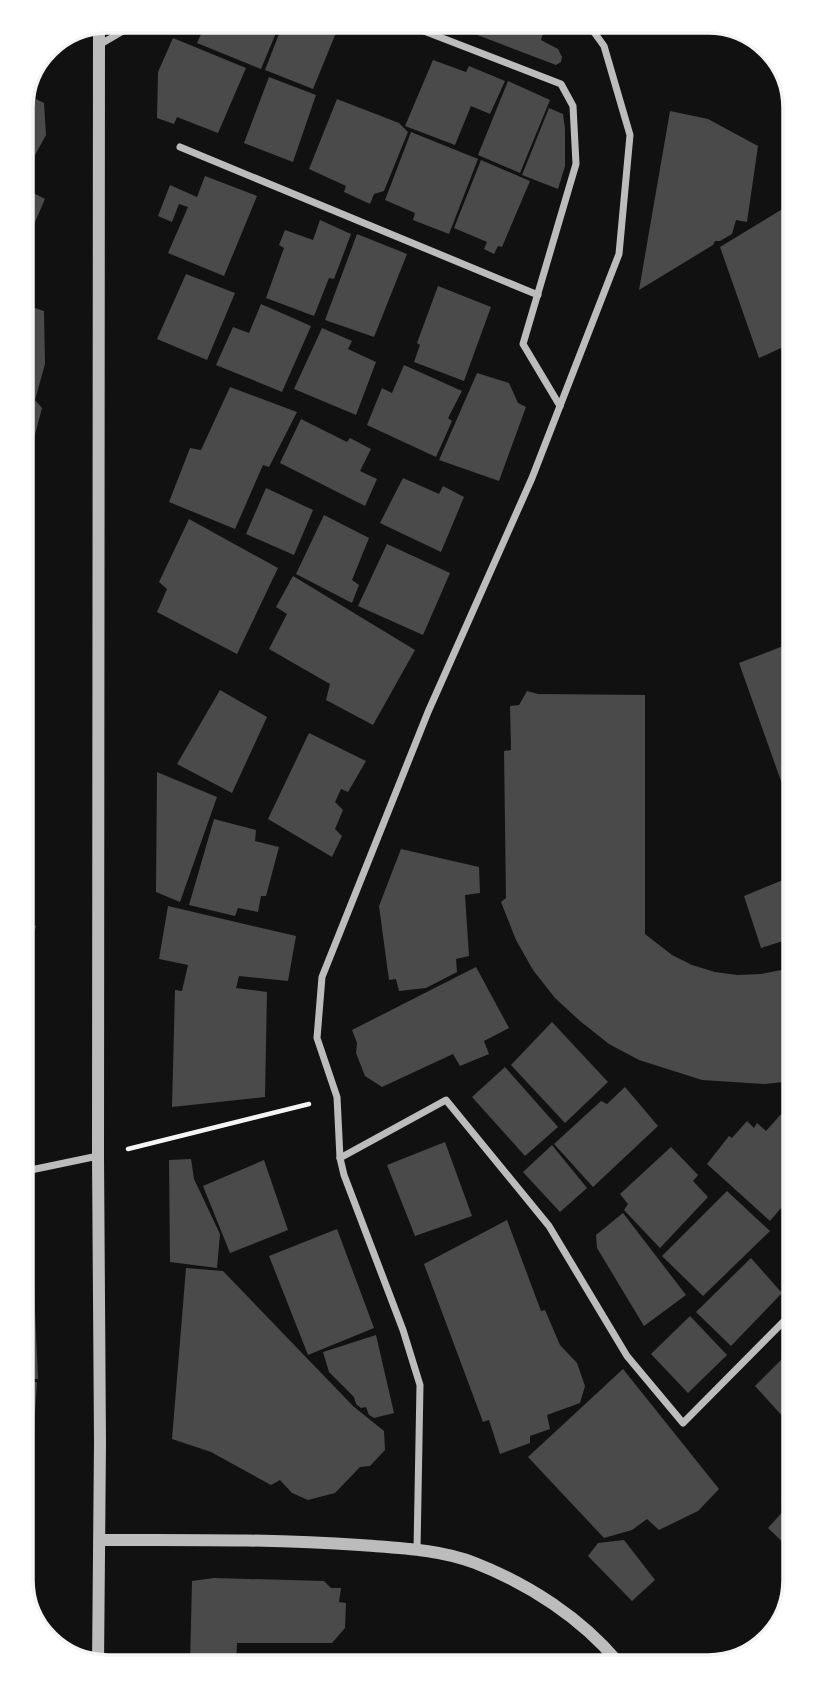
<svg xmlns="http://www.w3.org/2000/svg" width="816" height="1688" font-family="'Asap Condensed',sans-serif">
	<rect width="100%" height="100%" fill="#111"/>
	<!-- building -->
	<g fill="#4a4a4a">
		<polygon points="207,21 281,21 261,69 197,43"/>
		<polygon points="284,21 335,21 340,23 313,89 265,70"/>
		<polygon points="441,21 541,21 545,27 541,40 558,49 562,57 561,62 556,65"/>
		<polygon points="173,38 246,68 218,133 177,117 174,124 157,118 158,72"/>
		<polygon points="433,60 466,72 469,66 505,81 490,114 471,106 455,145 405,126"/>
		<polygon points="269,77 316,95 293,162 244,143"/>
		<polygon points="508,81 550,100 520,173 478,155"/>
		<polygon points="25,94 44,103 46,135 29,166 21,162 21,103"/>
		<polygon points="337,99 399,123 408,132 384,191 374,194 370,204 344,192 346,186 309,169"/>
		<polygon points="549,108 563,114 565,129 565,166 558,189 522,175"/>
		<polygon points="670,111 708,119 758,146 747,222 736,220 732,234 720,241 715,241 713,245 639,290"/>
		<polygon points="411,132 478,159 449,234 413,220 415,213 385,200"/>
		<polygon points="481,160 530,181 502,247 498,246 494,254 484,249 487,242 454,228"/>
		<polygon points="205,176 257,196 224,276 168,253 188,207 179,204 172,222 158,216 170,185 197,197"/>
		<polygon points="22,187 45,199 25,245 22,243"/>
		<polygon points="789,205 790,359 787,360 781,348 759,358 720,247"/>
		<polygon points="320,220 351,234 334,279 329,278 314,316 266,298 284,248 279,245 285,230 313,240"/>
		<polygon points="357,234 407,254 374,337 325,320"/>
		<polygon points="186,274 235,293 207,360 157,339"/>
		<polygon points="438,286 491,307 464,381 414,362 420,345 417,343"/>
		<polygon points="22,304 44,311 45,364 35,400 42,408 32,446 23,443"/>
		<polygon points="261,304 311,326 282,392 216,365 233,327 249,333"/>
		<polygon points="322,328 352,341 348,349 376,362 356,415 294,389"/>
		<polygon points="404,365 462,391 448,418 452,421 436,457 367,425 382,388 392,393"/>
		<polygon points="477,373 509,383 518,403 526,407 499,481 439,460"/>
		<polygon points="230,387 297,412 269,467 263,465 235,529 169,502 190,448 201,450"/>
		<polygon points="301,419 347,442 350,438 371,449 360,471 377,479 365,506 280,463"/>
		<polygon points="403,478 439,494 443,486 464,497 441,552 380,523"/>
		<polygon points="266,488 313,510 294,555 246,534"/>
		<polygon points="324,515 369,538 352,580 359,585 352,603 296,574"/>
		<polygon points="189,519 278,568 237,654 157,612 167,589 159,582"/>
		<polygon points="387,544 450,573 423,635 358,606"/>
		<polygon points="293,576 415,650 373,725 326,700 330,684 269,649 287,614 276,607"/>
		<polygon points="791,643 792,809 791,809 739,663"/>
		<polygon points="220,690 267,717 232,793 177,764"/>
		<polygon points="527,691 538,694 645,695 645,934 672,955 692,965 715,972 737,975 761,974 792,968 793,1081 765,1084 702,1080 639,1060 609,1044 580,1021 555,998 533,970 516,940 501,902 506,898 504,751 511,750 510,706 519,705"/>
		<polygon points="309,733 366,761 348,792 341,789 335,802 343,810 335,829 342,836 332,857 268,819"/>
		<polygon points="157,772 217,797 180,902 156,892"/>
		<polygon points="214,819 256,830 255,841 279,847 266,896 261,896 258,912 238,908 235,916 189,905"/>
		<polygon points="401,849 479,867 480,893 465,895 469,956 456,959 457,972 426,988 399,991 396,979 389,980 379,906"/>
		<polygon points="783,880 792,905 792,938 761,948 744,896"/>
		<polygon points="168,906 296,936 288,981 239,976 236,988 267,992 265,1097 172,1107 175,990 182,991 188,965 159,959"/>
		<polygon points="25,922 36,926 25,958"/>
		<polygon points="476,967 509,1028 484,1041 489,1054 460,1066 453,1054 382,1087 365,1076 356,1053 357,1043 352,1030"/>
		<polygon points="552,1022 608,1082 565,1123 511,1065"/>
		<polygon points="505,1067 558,1127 525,1156 472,1097"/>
		<polygon points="625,1087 658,1126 593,1187 554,1144 601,1101 607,1104"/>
		<polygon points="783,1112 793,1120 793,1194 770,1221 707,1164 729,1136 732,1138 747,1121 754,1128 757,1123 766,1131"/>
		<polygon points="445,1142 472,1216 415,1236 387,1165"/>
		<polygon points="552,1145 587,1188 560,1212 523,1172"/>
		<polygon points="671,1147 698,1175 693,1181 708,1197 660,1248 624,1210 628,1204 620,1194"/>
		<polygon points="191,1159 194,1179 220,1234 217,1268 170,1262 169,1160"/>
		<polygon points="264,1160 288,1230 230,1253 203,1186"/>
		<polygon points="727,1191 770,1231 703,1296 662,1256"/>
		<polygon points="623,1213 686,1295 644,1326 597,1248 596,1235"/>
		<polygon points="507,1220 541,1311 545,1310 560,1345 577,1363 585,1386 580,1403 547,1415 550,1429 530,1436 530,1443 500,1454 489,1420 483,1422 424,1264"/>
		<polygon points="337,1229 374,1328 308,1355 269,1256"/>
		<polygon points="26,1242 32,1242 38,1379 27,1379"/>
		<polygon points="751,1258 782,1293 731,1346 696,1312"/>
		<polygon points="186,1268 223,1271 353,1406 384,1431 385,1450 370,1466 360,1467 335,1493 308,1500 292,1493 280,1480 271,1485 211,1452 172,1439"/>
		<polygon points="690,1316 727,1355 688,1393 651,1354"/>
		<polygon points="376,1335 394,1413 374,1418 369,1415 366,1407 361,1408 356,1404 354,1397 329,1372 323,1352"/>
		<polygon points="794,1347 794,1412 786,1420 755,1386"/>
		<polygon points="623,1369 719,1489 698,1511 659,1530 647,1519 632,1530 604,1538 528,1457"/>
		<polygon points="27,1382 37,1382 29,1506 27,1506"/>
		<polygon points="795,1485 795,1512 781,1497"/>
		<polygon points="787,1507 795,1515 795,1554 768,1528"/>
		<polygon points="624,1540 655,1580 632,1601 588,1556 598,1543"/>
		<polygon points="214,1578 324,1581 331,1588 341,1588 339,1602 346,1603 345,1628 332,1643 237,1643 236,1665 190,1666 192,1581"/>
	</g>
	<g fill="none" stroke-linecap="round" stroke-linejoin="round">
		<!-- path -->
		<polyline stroke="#f5f5f5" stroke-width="4.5" points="128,1149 309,1104"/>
		<!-- minor -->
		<g stroke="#bcbcbc" stroke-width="7">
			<polyline points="398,21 561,84 573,106 576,164 523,344 560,406"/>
			<polyline points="99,45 140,21"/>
			<polyline points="180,147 538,295"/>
			<polyline points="340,1158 446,1100 549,1226 627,1356 683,1423 794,1311"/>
			<polyline points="26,1171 98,1156"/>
			<polyline points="417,1550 420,1385 403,1330 344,1175 340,1158 337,1097 317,1038 322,977 428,712 532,478 619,254 630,135 604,46 586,21"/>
		</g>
		<!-- tertiary -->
		<g stroke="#bcbcbc" stroke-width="12">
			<path d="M100 1540C187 1540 273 1539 360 1545 398 1548 439 1549 475 1563 529 1584 581 1618 618 1662"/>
			<polyline points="98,1665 100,1442 98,1156 99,25"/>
		</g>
	</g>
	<!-- crop -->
	<path d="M0 0H816V1688H0ZM108 33H708A75 75 0 0 1 783 108V1580A75 75 0 0 1 708 1655H108A75 75 0 0 1 33 1580V108A75 75 0 0 1 108 33Z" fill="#fff" fill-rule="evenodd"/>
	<path fill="none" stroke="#f5f5f5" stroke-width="3.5" d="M108 33H708A75 75 0 0 1 783 108V1580A75 75 0 0 1 708 1655H108A75 75 0 0 1 33 1580V108A75 75 0 0 1 108 33Z"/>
</svg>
